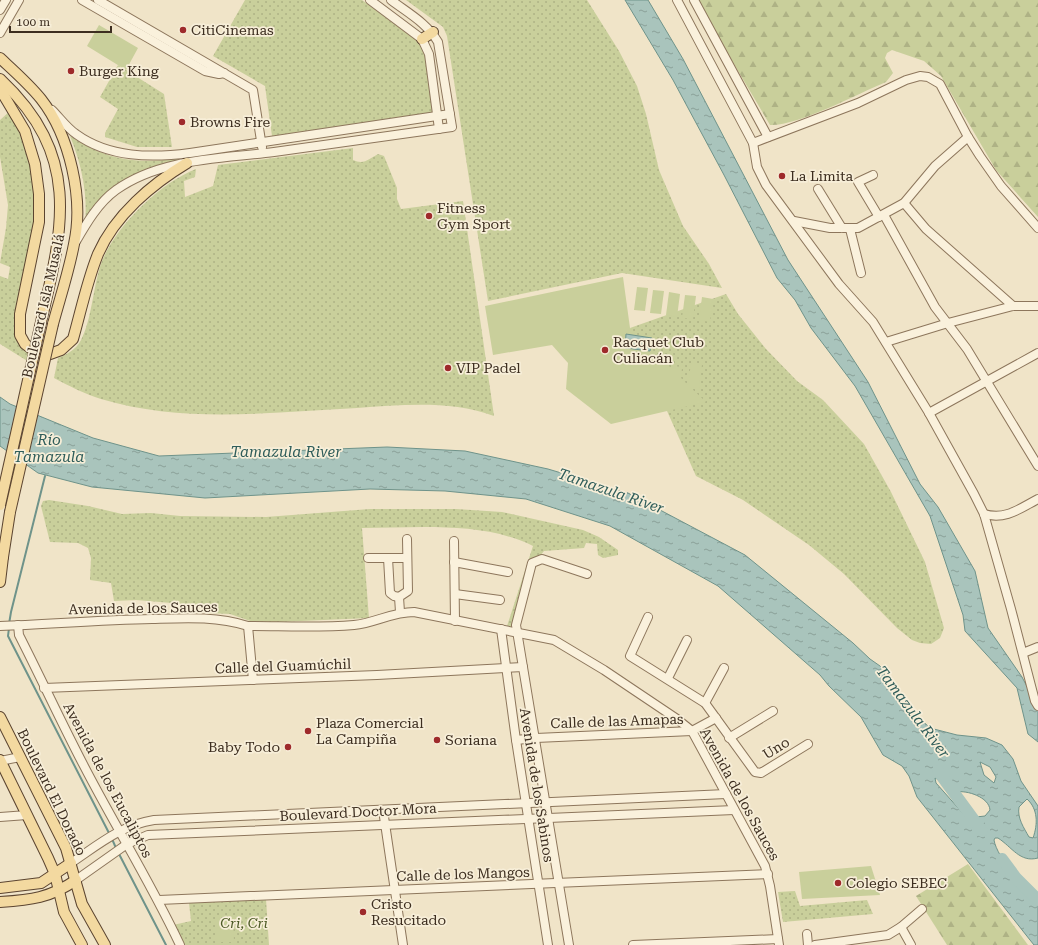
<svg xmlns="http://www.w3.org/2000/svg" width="1038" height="945" font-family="'Roboto Serif',serif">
	<defs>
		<pattern id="grass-dots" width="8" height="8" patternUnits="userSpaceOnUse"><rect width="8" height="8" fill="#c9cf9b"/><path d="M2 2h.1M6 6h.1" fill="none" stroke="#aeb285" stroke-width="1.8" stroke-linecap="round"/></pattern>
		<pattern id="forest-firs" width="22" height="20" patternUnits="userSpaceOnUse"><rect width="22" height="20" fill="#c9cf9b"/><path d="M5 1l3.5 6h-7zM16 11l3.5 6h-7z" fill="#aeb285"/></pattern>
		<pattern id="water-ripples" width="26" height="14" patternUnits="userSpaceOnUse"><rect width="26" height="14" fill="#a9c4bc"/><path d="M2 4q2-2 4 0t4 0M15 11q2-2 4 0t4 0" fill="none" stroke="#8ba098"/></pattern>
	</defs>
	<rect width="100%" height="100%" fill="#f0e4c8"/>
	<!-- grass -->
	<g fill="url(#grass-dots)">
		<polygon points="245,0 362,0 415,39 426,52 435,112 272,136 265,86 213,56"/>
		<polygon points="406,0 587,0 619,51 637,86 646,114 659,170 683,226 709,264 722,288 622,273 488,301 447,36 443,27"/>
		<polygon points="118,65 164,94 172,147 137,147 105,137 105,133 118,109 100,97"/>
		<polygon points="10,111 27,145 38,206 16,324 32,353 29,362 0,344 0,276 8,279 10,267 0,263 6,228 8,205 0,157 0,120"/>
		<path d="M70 136C119 168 151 163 207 154L163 166 130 180 85 226C88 195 82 165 70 136Z"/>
		<path d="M353 148V160C364 165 369 159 378 154L384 156 397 188V199L401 209 463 201 494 416C450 400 403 405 357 408 272 412 184 424 101 399 85 394 69 386 54 378L58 358C67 354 76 350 81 340 92 320 93 285 102 261 117 225 160 183 196 169L195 177 184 181 185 197 213 186 218 165Z"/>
		<polygon points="726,294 738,314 766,349 797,381 823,400 864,444 891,492 925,562 944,628 940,638 931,644 920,643 912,640 897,628 844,574 809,545 743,500 696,476 630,328"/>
		<path d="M49 500 88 506 122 514 151 513 180 516 266 517 370 509H456L502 512 583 530 599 537 618 550V555L603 558 598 555 597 544 586 543 584 548 544 551 535 562 514 627 507 626 533 546C483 521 416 528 362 528L369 618 256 623 230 614 208 613 210 610 207 606 136 600 114 601 111 583 90 580 91 558 88 548 78 543 50 542 41 506 43 501Z"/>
		<polygon points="795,891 800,906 867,900 873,914 783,922 778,892"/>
		<polygon points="266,899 269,945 184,945 173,925 191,921 189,903"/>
	</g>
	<!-- forest -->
	<g fill="url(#forest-firs)">
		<path d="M696 0H1038V217L996 170 941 76 924 61 892 50 887 53 885 58 893 73 886 82C857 94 798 126 770 125Z"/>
		<polygon points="968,864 1028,945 947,945 916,896"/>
	</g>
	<!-- pitch -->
	<g fill="#c9cf9b">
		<polygon points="99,25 138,48 126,70 87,46"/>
		<polygon points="623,277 630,328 671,368 671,366 682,367 681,378 688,385 691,363 702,364 699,388 690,387 706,402 611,424 566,389 568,363 552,345 493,355 485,306"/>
		<polygon points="637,287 648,288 645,311 634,310"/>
		<polygon points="653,290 664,291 661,314 650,313"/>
		<polygon points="669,292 680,294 677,317 666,315"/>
		<polygon points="685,295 696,296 693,319 682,318"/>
		<polygon points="702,297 713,299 710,322 699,320"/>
		<polygon points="871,866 880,895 802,899 799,872"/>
		<polygon points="233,918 234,942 216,942 216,919"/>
	</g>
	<!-- water -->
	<g fill="url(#water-ripples)" stroke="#6f938a" fill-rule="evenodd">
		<polygon points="625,0 648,0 683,59 788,260 868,382 920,484 938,507 975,571 988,628 1022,677 1035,702 1038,710 1038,742 1028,734 1017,688 965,631 963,615 930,516 855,386 811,328 795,300 777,278 724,175 673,80"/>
		<polygon points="626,334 652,338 650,351 625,348"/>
		<path d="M0 397 10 404 93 438 159 456 387 447 465 451 548 469 628 493 745 555 853 643 870 659 880 666 884 670 885 681 899 699 930 728 957 735 986 738 1002 745 1013 759 1021 781 1038 806V858C1020 863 1012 847 998 838H995L994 840C997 858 1026 890 1038 904V945H1034L1030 940 917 797 909 776 902 766 883 755 861 717 829 686 820 675 718 586 610 526 526 499 445 491 370 489 205 498 92 487 38 473 0 446ZM980 762 990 767 996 777 994 783 984 775ZM935 778 952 786 956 792C967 790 989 797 990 810L985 816 967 818 936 783ZM1027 799C1038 809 1038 824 1033 838L1029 837C1024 828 1017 818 1019 807Z"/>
	</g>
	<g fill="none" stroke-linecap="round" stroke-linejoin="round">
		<!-- stream -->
		<g stroke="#6f938a" stroke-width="2">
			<polyline points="9,624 11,612 45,476"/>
			<polyline points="9,628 8,636 110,835"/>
			<polyline points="112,839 116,848"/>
			<polyline points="118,852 166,945"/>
		</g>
		<!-- river -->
		<g stroke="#a9c4bc" stroke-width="12">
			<polyline points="938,771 982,831"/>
			<polyline points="1002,859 1016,878 1038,900"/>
		</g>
		<!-- minor casing -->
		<g stroke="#8d765c" stroke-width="10">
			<g id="minor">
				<polyline points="82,0 205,71 219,74 224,73"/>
				<polyline points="98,0 253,90 262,147"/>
				<polyline points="370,0 422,39 429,54 439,129"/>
				<polyline points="677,0 753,143 757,167 766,185 839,284 873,322 929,413 974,494 984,514 1011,609 1035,701 1038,706"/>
				<polyline points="694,0 768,137"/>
				<polyline points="0,10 6,0"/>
				<polyline points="0,33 19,0"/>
				<path d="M52 110C60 118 67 128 76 134 109 158 152 158 190 153L450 114"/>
				<polyline points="753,143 858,103 906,80 920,76 928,77 940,84 968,137 980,156 1001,186 1038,228"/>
				<polyline points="873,175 858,182 879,217"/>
				<polyline points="818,189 842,228"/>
				<polyline points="904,203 926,229 1013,306"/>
				<polyline points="884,215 935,307 967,349 1038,466"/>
				<polyline points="794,221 830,228 858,228 904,203 935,166 968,137"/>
				<polyline points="850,229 861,273"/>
				<path d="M75 243C86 224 98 203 116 190 161 158 221 159 274 152 333 144 392 135 452 127L438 42C427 23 408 13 391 0"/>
				<polyline points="886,342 948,323 1013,306 1038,306"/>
				<polyline points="929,413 1038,353"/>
				<path d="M984 514C1006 520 1019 509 1038 499"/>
				<polyline points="454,541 455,621"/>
				<polyline points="368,558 407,558"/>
				<polyline points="388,558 390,593 394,596 399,597"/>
				<polyline points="454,562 508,572"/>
				<polyline points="455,594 500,600"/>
				<polyline points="400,612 399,597 408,591 407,539"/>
				<polyline points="648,617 630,656 705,703 755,772 761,773 808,744"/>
				<path d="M18 625 19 635C41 678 61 722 84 766 115 826 151 883 180 945"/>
				<path d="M0 626C51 624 101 620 152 619 185 618 216 616 248 626 283 626 319 628 354 625 375 623 392 612 414 612L554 640 604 670 677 719 692 731 765 866 770 886 779 945"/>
				<polyline points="248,626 253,680"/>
				<polyline points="501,629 516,740 548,945"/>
				<polyline points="1023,653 1038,647"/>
				<polyline points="668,678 687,640"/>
				<polyline points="44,688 377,675 523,667"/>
				<polyline points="705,703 724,668"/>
				<polyline points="729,738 773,711"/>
				<polyline points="516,740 536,738 692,731 716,718"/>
				<polyline points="0,761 20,757"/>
				<polyline points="383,810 403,945"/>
				<polyline points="0,817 27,815"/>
				<path d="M71 863C98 845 121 825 154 820L726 794"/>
				<polyline points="76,880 127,844 148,835 734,810"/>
				<polyline points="159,900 768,874"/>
				<polyline points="901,927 911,945"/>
				<polyline points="807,934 808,945"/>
				<polyline points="569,945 516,625 532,563 542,559 587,574"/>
				<polyline points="633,945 778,939"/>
				<polyline points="815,945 888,935 901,927 922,909"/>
			</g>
		</g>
		<!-- major casing -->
		<g stroke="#5b4430" stroke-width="12">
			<g id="major">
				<polyline points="422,39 433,32"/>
				<path d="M0 58C14 71 29 84 41 99 70 136 84 199 74 244 69 271 60 298 53 324"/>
				<path d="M0 79C81 155 64 225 41 322"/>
				<path d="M0 89 25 131 35 164 39 194V222L20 314V335L25 344 33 350 50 354 61 350 73 339C81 311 87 281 98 254 115 215 152 184 187 163"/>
				<polyline points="0,555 3,557 0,582"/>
				<polyline points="3,557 10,512"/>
				<polyline points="0,717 66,848 82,904 105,945"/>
				<polyline points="0,760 48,858 55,874 64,912 82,945"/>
				<polyline points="0,888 41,883 71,863"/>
				<path d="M0 902C31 900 50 898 76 880"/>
			</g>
		</g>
		<!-- minor -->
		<use href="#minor" stroke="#faf1dc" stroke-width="8"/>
		<!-- major -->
		<use href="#major" stroke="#f3d9a0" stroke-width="10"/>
		<!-- major-bridge casing -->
		<g stroke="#5b4430" stroke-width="12" stroke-linecap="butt">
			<g id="major-bridge">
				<polyline points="0,505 41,322"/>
				<polyline points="10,512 53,324"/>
			</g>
		</g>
		<!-- major-bridge -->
		<use href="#major-bridge" stroke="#f3d9a0" stroke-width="10"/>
	</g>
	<!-- markers -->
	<g fill="#9e2a2b" stroke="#f7eed8" stroke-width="1.5">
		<circle cx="183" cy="30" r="4"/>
		<circle cx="71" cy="71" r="4"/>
		<circle cx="182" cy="122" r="4"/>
		<circle cx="782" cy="176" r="4"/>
		<circle cx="429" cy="216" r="4"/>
		<circle cx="605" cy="350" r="4"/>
		<circle cx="448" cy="368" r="4"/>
		<circle cx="308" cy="731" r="4"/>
		<circle cx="437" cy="740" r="4"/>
		<circle cx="288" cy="747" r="4"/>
		<circle cx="838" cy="883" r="4"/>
		<circle cx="363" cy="912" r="4"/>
	</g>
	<g text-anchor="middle" stroke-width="3.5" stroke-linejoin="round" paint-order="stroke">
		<!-- poi labels -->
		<g font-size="14" fill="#3d2e20" stroke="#f7eed8" text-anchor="start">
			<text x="191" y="35">CitiCinemas</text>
			<text x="79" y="76">Burger King</text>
			<text x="190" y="127">Browns Fire</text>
			<text x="790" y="181">La Limita</text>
			<text x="437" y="213">Fitness<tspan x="437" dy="16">Gym Sport</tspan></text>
			<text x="613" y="347">Racquet Club<tspan x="613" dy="16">Culiacán</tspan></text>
			<text x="456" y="373">VIP Padel</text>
			<text x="316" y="728">Plaza Comercial<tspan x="316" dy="16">La Campiña</tspan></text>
			<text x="445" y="745">Soriana</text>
			<text x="280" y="752" text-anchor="end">Baby Todo</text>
			<text x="846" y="888">Colegio SEBEC</text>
			<text x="371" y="909">Cristo<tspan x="371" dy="16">Resucitado</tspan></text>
		</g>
		<!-- street labels -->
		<g font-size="14" fill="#3d2e20" stroke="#f7eed8">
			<text transform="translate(43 306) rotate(-77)" y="5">Boulevard Isla Musalá</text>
			<text transform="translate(143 608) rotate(-1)" y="5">Avenida de los Sauces</text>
			<text transform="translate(283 666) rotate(-2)" y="5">Calle del Guamúchil</text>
			<text transform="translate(617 721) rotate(-2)" y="5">Calle de las Amapas</text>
			<text transform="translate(776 748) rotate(-32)" y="5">Uno</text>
			<text transform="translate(108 780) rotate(62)" y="5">Avenida de los Eucaliptos</text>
			<text transform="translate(537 785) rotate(81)" y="5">Avenida de los Sabinos</text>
			<text transform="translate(52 792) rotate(64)" y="5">Boulevard El Dorado</text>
			<text transform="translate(740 794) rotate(61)" y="5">Avenida de los Sauces</text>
			<text transform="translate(358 812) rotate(-3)" y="5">Boulevard Doctor Mora</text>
			<text transform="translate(463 874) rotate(-2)" y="5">Calle de los Mangos</text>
		</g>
		<!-- park labels -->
		<g font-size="14" font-style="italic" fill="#4d5a26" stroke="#f7eed8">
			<text x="244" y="928">Cri, Cri</text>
		</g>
		<!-- water labels -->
		<g font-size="15" font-style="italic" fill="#2f5d5a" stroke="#f7eed8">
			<text x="49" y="445">Río<tspan x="49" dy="17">Tamazula</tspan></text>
			<text x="286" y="457">Tamazula River</text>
			<text transform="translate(611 491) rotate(19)" y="5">Tamazula River</text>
			<text transform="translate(913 712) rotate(53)" y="5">Tamazula River</text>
		</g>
	</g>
	<!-- scale -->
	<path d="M10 26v6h101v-6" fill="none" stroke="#3d2e20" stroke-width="2"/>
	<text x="16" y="26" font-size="12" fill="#3d2e20" stroke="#f7eed8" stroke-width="3" paint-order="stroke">100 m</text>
</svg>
